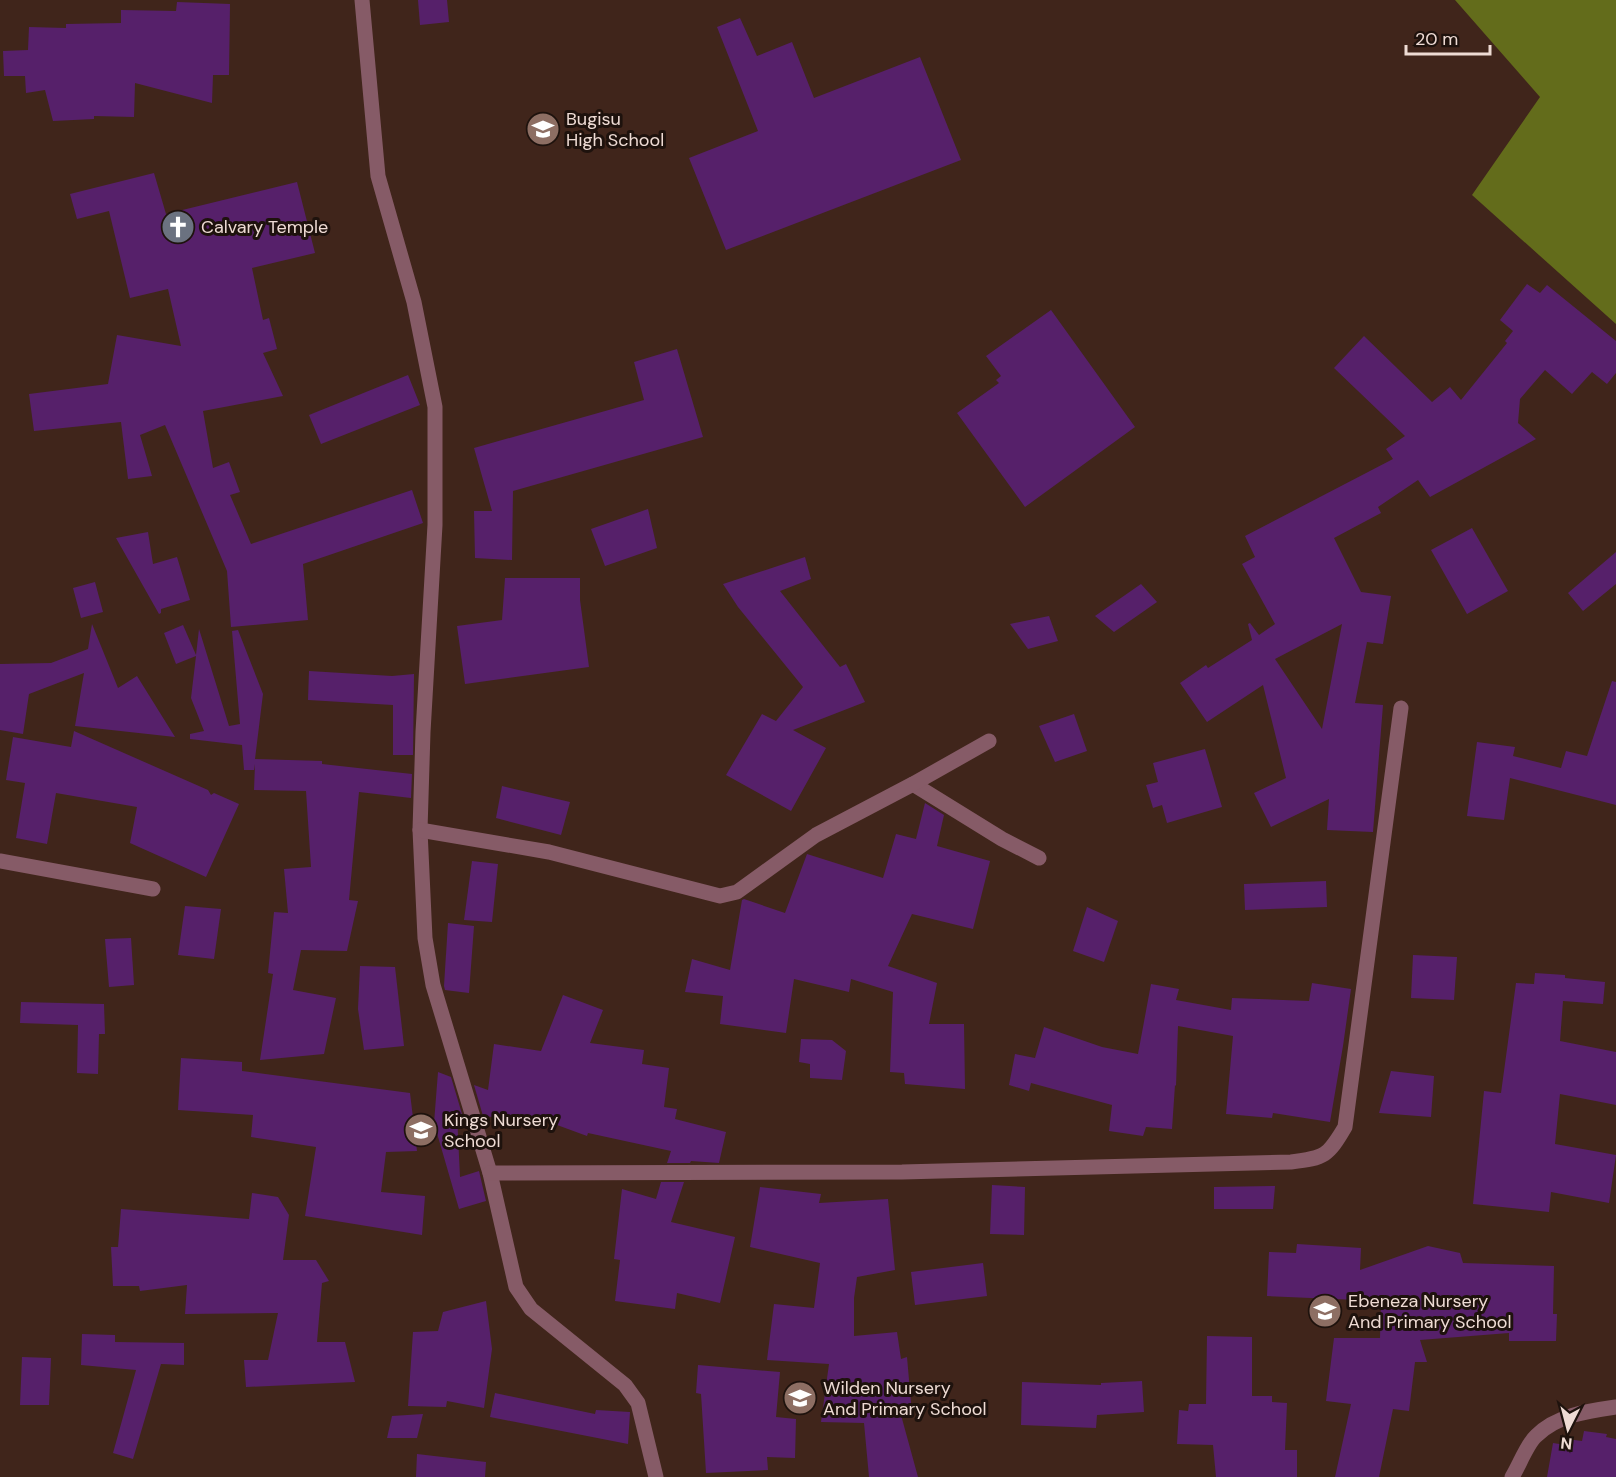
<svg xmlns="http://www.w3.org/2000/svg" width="1616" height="1477" font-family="'DM Sans',sans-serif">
	<rect width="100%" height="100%" fill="#40251b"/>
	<!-- forest -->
	<polygon fill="#636c1b" points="1455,0 1616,0 1616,324 1472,195 1540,97"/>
	<!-- building -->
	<g fill="#56206a" fill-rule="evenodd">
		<polygon points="418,0 447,0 449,22 420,25"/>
		<polygon points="177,2 230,4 229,75 213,75 212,103 135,83 134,117 94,116 94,119 53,121 45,90 26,93 25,76 4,76 3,51 28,50 29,27 66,28 66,24 121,23 121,10 176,11"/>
		<polygon points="740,18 757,56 792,42 814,98 920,57 961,160 726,250 689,158 758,131 717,27"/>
		<polygon points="154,173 166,214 297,182 315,253 252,268 263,320 269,318 277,349 263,353 283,396 203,411 213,468 229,462 240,492 230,495 251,544 412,490 423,523 303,564 308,620 231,627 227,571 165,425 140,435 152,476 128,479 121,422 34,431 29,394 108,384 117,335 181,346 168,289 130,298 109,211 77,219 70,194"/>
		<path d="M1527 284 1540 293 1547 285 1616 341V373L1607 384 1592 372 1572 394 1545 370 1520 399 1518 423 1536 439 1430 497 1418 480 1378 507 1381 513 1334 538 1361 592 1391 596 1383 644 1367 642 1355 703 1383 705 1373 832 1327 830 1329 799 1271 827 1254 793 1286 778 1263 685 1207 722 1180 683 1206 665 1208 668 1252 640 1248 624 1250 623 1259 635 1275 624 1242 564 1255 557 1245 536 1393 459 1386 449 1405 436 1334 368 1364 336 1432 402 1450 387 1461 400 1507 343 1505 341 1513 331 1500 320ZM1342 624 1322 729 1275 659Z"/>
		<polygon points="1051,310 1135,427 1025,507 957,413 999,383 996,380 1001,376 986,356"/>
		<polygon points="677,349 703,437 513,491 512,560 475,558 474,511 492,511 474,448 644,400 634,362"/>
		<polygon points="408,375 420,405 321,444 309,415"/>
		<polygon points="648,509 657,548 605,566 591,529"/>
		<polygon points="1472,528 1508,591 1467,614 1431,550"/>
		<polygon points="148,532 153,564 177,557 190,600 161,609 161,613 159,614 116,538"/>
		<polygon points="1616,552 1616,584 1583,611 1568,593"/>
		<polygon points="805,557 811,579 780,591 840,667 846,664 865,702 793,730 826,748 791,811 726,775 762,714 776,721 803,687 738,607 723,584"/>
		<polygon points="505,578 580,578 580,600 589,667 465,684 457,626 502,620"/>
		<polygon points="95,582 103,612 81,618 73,588"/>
		<polygon points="1141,584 1157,602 1114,632 1095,616"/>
		<polygon points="1049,616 1058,641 1028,649 1010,624"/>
		<polygon points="92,624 118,688 137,676 175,737 75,726 84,673 29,694 23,734 0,730 0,664 51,663 88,649"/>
		<polygon points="183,625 196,655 199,629 229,726 240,724 232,631 238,630 263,694 255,759 322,761 322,764 412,774 411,798 359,792 349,900 358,901 347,951 301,950 293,990 336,998 324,1054 260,1060 273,974 268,973 274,912 288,913 284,869 311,867 306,791 254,790 255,764 254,770 244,770 242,745 190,739 190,734 204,731 191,698 196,656 176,664 164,633"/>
		<polygon points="309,671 392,676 414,674 413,755 393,755 393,705 308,700"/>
		<polygon points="1612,681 1616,682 1616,805 1510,778 1504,820 1467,816 1477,742 1515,747 1513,756 1561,768 1566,751 1587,756"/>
		<polygon points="1074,714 1087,751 1055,762 1039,726"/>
		<polygon points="74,731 208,790 211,795 214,793 239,804 206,877 130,843 137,807 56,793 47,844 16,838 25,783 6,780 13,737 71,747"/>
		<polygon points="1205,749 1222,807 1167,823 1162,805 1153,808 1146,785 1158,782 1153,763"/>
		<polygon points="502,786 570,802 561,835 496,818"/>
		<polygon points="925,803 944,815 937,846 990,861 973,929 912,914 888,966 937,983 929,1024 964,1024 965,1089 905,1084 904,1073 890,1072 893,992 851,979 849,992 794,979 786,1033 720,1024 723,996 685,992 692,959 730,970 742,900 744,899 785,913 807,854 883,878 896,834 916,839"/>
		<polygon points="472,861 498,864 492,922 464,920"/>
		<polygon points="1326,881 1327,907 1245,910 1244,884"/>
		<polygon points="185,906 221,909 214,959 178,955"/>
		<polygon points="1087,907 1118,921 1104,962 1073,951"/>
		<polygon points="448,923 474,926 469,993 445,990 444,986"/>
		<polygon points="131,938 134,985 109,987 105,939"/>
		<polygon points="1413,955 1457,957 1454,1000 1411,998"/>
		<polygon points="360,966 395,967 404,1046 364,1050 358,1009"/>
		<polygon points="1535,973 1565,975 1565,978 1605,982 1603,1004 1563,1001 1560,1041 1616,1052 1616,1105 1560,1094 1555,1144 1616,1155 1609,1203 1551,1192 1549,1212 1473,1204 1484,1091 1501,1093 1516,983 1534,984"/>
		<polygon points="1312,983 1351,989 1343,1046 1330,1122 1273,1113 1272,1118 1226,1114 1233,1036 1178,1026 1176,1086 1175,1085 1172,1129 1146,1127 1143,1136 1109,1131 1112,1105 1031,1083 1029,1091 1009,1085 1015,1054 1035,1058 1044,1027 1102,1047 1138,1054 1151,984 1179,989 1176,1000 1231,1010 1232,998 1309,1001"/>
		<polygon points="563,995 603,1010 590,1043 644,1050 642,1064 669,1068 664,1107 677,1109 675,1119 726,1132 719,1163 691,1161 690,1163 667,1163 671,1151 588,1133 587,1136 538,1118 538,1122 483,1116 474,1085 488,1090 494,1044 541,1051"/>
		<polygon points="21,1002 104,1004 105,1034 99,1034 98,1074 77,1073 78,1025 20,1023"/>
		<polygon points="801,1039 832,1040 846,1051 842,1080 810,1078 810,1064 799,1062"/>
		<polygon points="181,1058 242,1062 242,1071 410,1093 417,1151 386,1152 381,1192 425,1196 422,1235 305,1216 316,1147 251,1137 253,1115 178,1110"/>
		<polygon points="1391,1071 1434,1076 1431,1117 1379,1113"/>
		<polygon points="438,1072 451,1077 462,1114 457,1114 460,1177 479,1171 486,1201 459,1209 434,1123"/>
		<polygon points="661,1182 684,1182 671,1222 735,1237 720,1303 677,1293 675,1309 615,1301 620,1260 614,1259 622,1189 656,1199"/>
		<polygon points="992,1185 1025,1187 1024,1235 990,1234"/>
		<polygon points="1275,1186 1273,1209 1214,1209 1214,1187"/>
		<polygon points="760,1187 821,1194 819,1203 888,1199 895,1270 857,1277 854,1298 854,1336 897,1332 901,1359 907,1357 912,1414 901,1415 918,1477 869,1477 864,1423 821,1422 829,1364 767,1360 774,1304 814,1308 820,1263 750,1247"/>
		<polygon points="252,1193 278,1197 289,1215 283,1260 316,1260 329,1281 322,1283 317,1342 345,1342 355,1382 246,1387 244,1360 268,1360 278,1313 185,1314 187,1285 140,1291 139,1286 113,1286 111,1247 118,1247 121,1209 249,1219"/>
		<polygon points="1297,1244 1361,1248 1360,1270 1428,1246 1460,1253 1463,1263 1554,1266 1553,1314 1557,1314 1556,1341 1509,1341 1509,1333 1420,1340 1427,1362 1415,1362 1409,1411 1393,1409 1379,1477 1335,1477 1351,1404 1326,1401 1334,1338 1380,1338 1381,1301 1267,1296 1269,1252 1296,1253"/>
		<polygon points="983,1263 987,1296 915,1305 911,1272"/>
		<polygon points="486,1301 492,1349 484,1408 447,1401 446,1407 408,1406 413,1332 438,1331 443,1312"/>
		<polygon points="82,1334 115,1335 115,1342 184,1343 184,1365 161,1364 133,1459 113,1453 136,1370 81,1365"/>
		<polygon points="1207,1336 1252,1337 1252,1396 1272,1396 1272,1402 1287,1403 1285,1450 1297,1450 1297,1477 1216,1477 1213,1445 1177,1444 1179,1410 1188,1411 1189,1404 1206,1404"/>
		<polygon points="22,1357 51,1358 49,1405 20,1405"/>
		<polygon points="698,1365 780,1372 776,1417 796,1419 795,1458 767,1457 768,1470 706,1473 701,1394 696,1393"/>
		<polygon points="1142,1381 1144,1412 1097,1415 1096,1428 1021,1425 1022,1382 1101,1385 1101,1383"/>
		<polygon points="495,1393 595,1414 596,1410 630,1412 628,1444 490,1417"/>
		<polygon points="423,1414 417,1438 387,1438 392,1416"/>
		<polygon points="1584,1431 1607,1434 1606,1437 1616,1439 1616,1477 1547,1477 1553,1443 1566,1445 1567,1439 1582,1441"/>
		<polygon points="417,1454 486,1462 485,1477 416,1477"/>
	</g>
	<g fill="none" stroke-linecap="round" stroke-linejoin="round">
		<!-- street -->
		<g stroke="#865b67" stroke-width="15">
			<polyline points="362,0 378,176 414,302 435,407 435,525 423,732 420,830 425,938 433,985 490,1173 516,1287 531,1309 625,1385 638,1403 656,1477"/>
			<polyline points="913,784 1002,839 1039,858"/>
			<polyline points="420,830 549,852 720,896 737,892 816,835 913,784 989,741"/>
			<polyline points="0,861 153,889"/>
			<path d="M490 1173 902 1172 1291 1162C1325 1158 1328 1156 1345 1127L1401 708"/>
			<path d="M1512 1477C1519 1466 1527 1444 1536 1436 1557 1415 1588 1411 1616 1407"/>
		</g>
	</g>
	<!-- icons -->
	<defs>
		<g id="school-disc" transform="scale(1.725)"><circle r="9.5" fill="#8d6e63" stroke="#1e120d"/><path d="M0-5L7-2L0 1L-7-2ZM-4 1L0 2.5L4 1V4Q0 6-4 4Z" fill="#fff"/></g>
		<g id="church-disc" transform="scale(1.725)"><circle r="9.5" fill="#6b7280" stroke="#1e120d"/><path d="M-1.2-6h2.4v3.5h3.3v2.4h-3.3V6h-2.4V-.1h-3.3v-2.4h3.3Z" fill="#fff"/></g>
	</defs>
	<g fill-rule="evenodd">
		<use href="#school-disc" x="543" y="129"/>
		<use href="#church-disc" x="178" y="227"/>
		<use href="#school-disc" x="421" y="1130"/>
		<use href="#school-disc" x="1325" y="1311"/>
		<use href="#school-disc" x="800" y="1398"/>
	</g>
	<g text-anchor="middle" stroke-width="6" stroke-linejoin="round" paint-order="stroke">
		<!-- poi labels -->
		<g font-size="18" fill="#eedbd4" stroke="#1e120d" text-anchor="start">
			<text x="566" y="125">Bugisu<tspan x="566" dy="21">High School</tspan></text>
			<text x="201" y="233">Calvary Temple</text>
			<text x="444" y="1126">Kings Nursery<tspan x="444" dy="21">School</tspan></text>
			<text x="1348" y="1307">Ebeneza Nursery<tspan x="1348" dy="21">And Primary School</tspan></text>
			<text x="823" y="1394">Wilden Nursery<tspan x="823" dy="21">And Primary School</tspan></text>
		</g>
	</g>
	<!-- north arrow -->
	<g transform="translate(1568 1429) rotate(186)" stroke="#1e120d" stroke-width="4.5" paint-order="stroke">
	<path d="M0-4.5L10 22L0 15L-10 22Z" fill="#eedbd4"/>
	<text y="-9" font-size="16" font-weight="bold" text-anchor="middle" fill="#eedbd4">N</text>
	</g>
	<!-- scale -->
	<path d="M1406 45v9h84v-9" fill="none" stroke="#eedbd4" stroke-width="3"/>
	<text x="1415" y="45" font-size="18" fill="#eedbd4" stroke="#1e120d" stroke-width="4.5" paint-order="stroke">20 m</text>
</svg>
